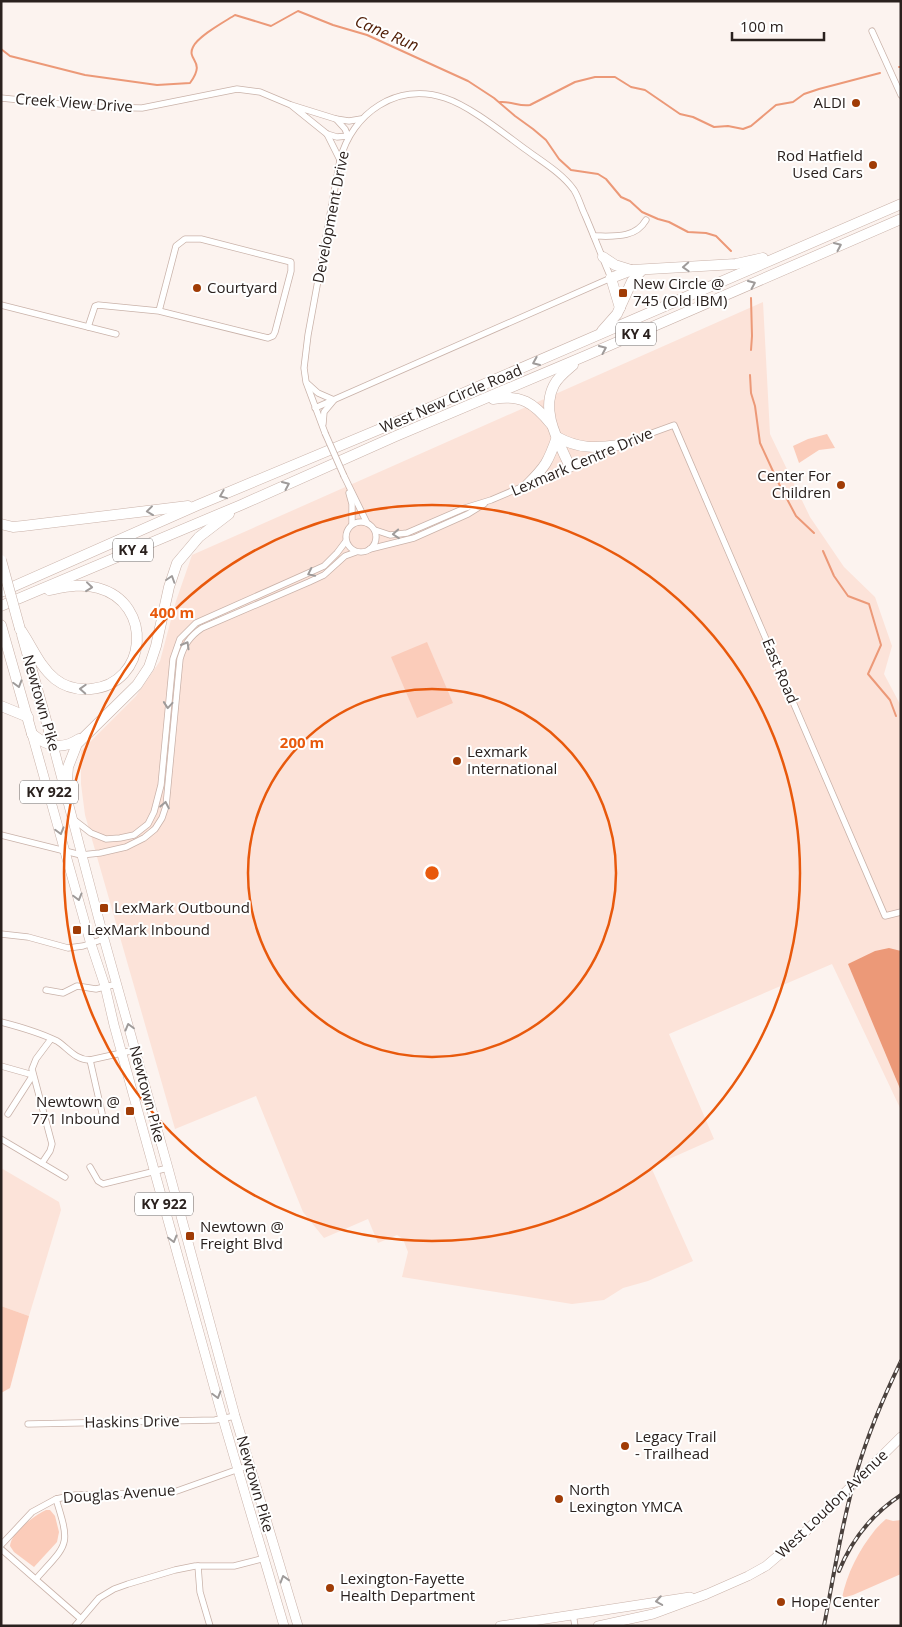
<svg xmlns="http://www.w3.org/2000/svg" width="902" height="1627" font-family="'Open Sans',sans-serif">
	<rect width="100%" height="100%" fill="#fcf3ef"/>
	<!-- built -->
	<g fill="#fce3d9">
		<polygon points="763,302 770,434 810,517 844,567 875,597 892,646 884,674 901,706 901,1110 832,964 669,1034 714,1139 651,1167 693,1261 648,1281 623,1288 604,1300 572,1304 402,1277 408,1252 403,1239 397,1235 378,1243 368,1219 324,1238 303,1212 256,1096 175,1129 85,815 81,784 81,751 136,696 160,661 176,601 192,555"/>
		<polygon points="1,1168 59,1202 61,1210 29,1316 1,1306"/>
	</g>
	<!-- green -->
	<g fill="#fbccba">
		<polygon points="827,434 835,448 819,450 799,463 793,446 808,439"/>
		<polygon points="427,642 453,703 417,718 391,657"/>
		<polygon points="1,1306 29,1316 10,1388 1,1393"/>
		<path d="M46 1510H50L55 1516 59 1532 57 1542 34 1567 14 1552 10 1546C11 1532 34 1516 46 1510Z"/>
		<path d="M886 1519 893 1521 901 1520V1574L853 1595 842 1598C847 1573 859 1550 875 1530 878 1526 882 1523 886 1519Z"/>
	</g>
	<!-- water -->
	<polygon fill="#ec9978" points="889,948 901,951 901,1091 848,964 875,951"/>
	<g fill="none" stroke-linecap="round" stroke-linejoin="round">
		<!-- stream -->
		<g stroke="#ec9978" stroke-width="2">
			<path d="M1 49 10 56 85 75 157 85 190 83C207 60 186 61 193 47 198 36 224 22 235 15L271 26 298 11 333 25 367 35 468 81 494 98 515 116 533 129 546 140 559 159 571 170 598 174 606 179 621 197 630 201 642 212 658 219 669 222 688 232 706 233 716 236 731 251"/>
			<polyline points="899,67 901,67"/>
			<path d="M500 102C511 101 520 107 530 105L575 82 595 77H615L631 87 645 90 680 114 693 117 714 127 728 126 743 129 751 126 776 105 793 102 804 94 819 89 880 73"/>
			<polyline points="751,298 752,336 751,350"/>
			<polyline points="750,375 751,393 755,406 760,443 778,482 796,516 814,533"/>
			<polyline points="823,551 834,576 848,596 869,604 881,645 868,674 890,700 896,716"/>
		</g>
		<!-- minor casing -->
		<g stroke="#c9b2a9" stroke-width="7">
			<g id="minor">
				<polyline points="872,31 901,95"/>
				<polyline points="1,98 90,107 142,108 237,89 260,92 291,105 336,119 345,129 348,136 337,137 327,134 291,105"/>
				<polyline points="336,119 349,121 361,119"/>
				<polyline points="327,134 340,160"/>
				<path d="M594 236C613 236 635 239 646 220"/>
				<polyline points="1,305 116,334"/>
				<polyline points="88,327 95,306 98,305 159,311 268,338 273,336 275,332 291,271 291,262 201,239 185,239 176,246 159,311"/>
				<polyline points="308,384 318,393 334,400 324,412 323,424"/>
				<path d="M315 408 611 278C602 257 594 236 585 215 581 207 579 198 574 190 562 173 541 161 525 149 503 133 470 106 445 98 397 82 352 113 340 160L308 335 304 368 306 382 325 433"/>
				<polyline points="619,445 674,425 885,916 901,912"/>
				<polyline points="344,476 367,523"/>
				<polyline points="349,493 352,504 352,524"/>
				<circle cx="361" cy="537" r="15"/>
				<polyline points="375,530 390,535 407,533 465,508 491,500 611,449"/>
				<polyline points="370,549 414,538 468,514 484,504"/>
				<polyline points="73,819 91,833 106,839 120,838 134,835 148,824 154,812 161,785 173,659 180,639 196,623 324,566 337,553 346,541"/>
				<path d="M1 835 81 855 100 853 126 847 144 838 155 829 162 818 166 806 180 659C184 645 190 636 202 628L309 582 324 575 345 556 356 552"/>
				<polyline points="1,934 28,937 68,948 83,946 104,939"/>
				<polyline points="46,990 63,993 77,986 96,989 117,984"/>
				<path d="M1 1022C20 1027 39 1032 57 1041 68 1048 75 1060 90 1060L135 1050"/>
				<polyline points="90,1060 102,1113"/>
				<polyline points="1,1066 33,1075 8,1114"/>
				<polyline points="1,1139 65,1177"/>
				<polyline points="42,1163 50,1151 52,1144 32,1069 36,1059 51,1039"/>
				<polyline points="90,1167 98,1181 103,1184 168,1168"/>
				<polyline points="28,1424 215,1420 235,1416"/>
				<polyline points="1,1545 32,1512 56,1499 75,1495 174,1492 250,1465"/>
				<polyline points="1,1549 81,1619"/>
				<polyline points="198,1566 200,1592 210,1626"/>
				<path d="M36 1579C68 1543 71 1547 56 1499"/>
				<polyline points="573,1614 575,1626"/>
				<polyline points="75,1626 99,1598 114,1589 128,1584 175,1570 195,1566 234,1566 265,1558"/>
			</g>
		</g>
		<!-- secondary casing -->
		<g stroke="#c9b2a9" stroke-width="10">
			<g id="secondary">
				<polyline points="500,1626 690,1597"/>
				<polyline points="598,1626 653,1614 707,1594 748,1576 766,1566 799,1538 901,1437"/>
			</g>
		</g>
		<!-- primary casing -->
		<g stroke="#c9b2a9" stroke-width="10">
			<g id="primary">
				<polyline points="32,734 90,941 105,986 114,1025 223,1419 284,1626"/>
				<polyline points="53,745 104,939 168,1168 235,1416 298,1626"/>
			</g>
		</g>
		<!-- trunk casing -->
		<g stroke="#c9b2a9" stroke-width="11">
			<g id="trunk">
				<polyline points="1,625 32,734"/>
				<polyline points="22,635 53,745"/>
			</g>
		</g>
		<!-- motorway casing -->
		<g stroke="#c9b2a9" stroke-width="11">
			<g id="motorway">
				<polyline points="603,257 615,265 631,270"/>
				<polyline points="620,308 611,278 632,270 736,264 763,258"/>
				<polyline points="602,331 617,314 632,281 642,270"/>
				<path d="M493 399C521 394 534 403 551 424"/>
				<path d="M570 467C559 442 540 412 554 385 558 377 566 371 573 365"/>
				<path d="M527 485C546 466 548 462 557 437 579 449 595 448 620 445"/>
				<polyline points="1,524 13,527 23,526 188,506"/>
				<polyline points="1,592 198,505 392,424 901,204"/>
				<polyline points="1,606 241,505 396,436 585,356 901,219"/>
				<path d="M20 629C32 646 39 666 55 679 65 687 78 690 91 689 148 684 154 603 98 588 82 583 65 587 49 590"/>
				<polyline points="1,706 28,717"/>
				<path d="M32 734C48 747 62 750 79 739"/>
				<polyline points="66,793 68,767 77,744 137,685 149,667 156,646 169,587 177,563 199,537 229,514"/>
			</g>
		</g>
		<!-- minor -->
		<use href="#minor" stroke="#fff" stroke-width="5.5"/>
		<!-- secondary -->
		<use href="#secondary" stroke="#fff" stroke-width="9"/>
		<!-- primary -->
		<use href="#primary" stroke="#fff" stroke-width="9"/>
		<!-- trunk -->
		<use href="#trunk" stroke="#fff" stroke-width="10"/>
		<!-- motorway -->
		<use href="#motorway" stroke="#fff" stroke-width="10"/>
		<!-- rail casing -->
		<g stroke="#4a413d" stroke-width="4">
			<g id="rail">
				<path d="M839 1571C852 1539 872 1514 901 1495"/>
				<path d="M824 1626C834 1574 842 1522 857 1471 868 1434 884 1396 901 1361"/>
			</g>
		</g>
		<!-- rail -->
		<use href="#rail" stroke="#fff" stroke-width="2" stroke-dasharray="5.5" stroke-linecap="butt"/>
		<!-- minor-bridge casing -->
		<g stroke="#c9b2a9" stroke-width="7" stroke-linecap="butt">
			<polyline id="minor-bridge" points="325,433 344,476"/>
		</g>
		<!-- trunk-bridge casing -->
		<g stroke="#c9b2a9" stroke-width="11" stroke-linecap="butt">
			<polyline id="trunk-bridge" points="1,560 20,629"/>
		</g>
		<!-- minor-bridge -->
		<use href="#minor-bridge" stroke="#fff" stroke-width="5.5"/>
		<!-- trunk-bridge -->
		<use href="#trunk-bridge" stroke="#fff" stroke-width="10"/>
	</g>
	<!-- one-way arrows -->
	<defs><path id="oneway-chevron" d="M-2-3.5L2.5 0L-2 3.5" fill="none" stroke-width="1.6" stroke-linecap="round" stroke-linejoin="round" transform="scale(1.25)"/></defs>
	<g stroke="#9f9b9a">
		<use href="#oneway-chevron" transform="translate(838 246) rotate(-24)"/>
		<use href="#oneway-chevron" transform="translate(686 267) rotate(177)"/>
		<use href="#oneway-chevron" transform="translate(752 284) rotate(-24)"/>
		<use href="#oneway-chevron" transform="translate(603 349) rotate(-24)"/>
		<use href="#oneway-chevron" transform="translate(536 362) rotate(157)"/>
		<use href="#oneway-chevron" transform="translate(286 485) rotate(-24)"/>
		<use href="#oneway-chevron" transform="translate(223 495) rotate(158)"/>
		<use href="#oneway-chevron" transform="translate(150 511) rotate(173)"/>
		<use href="#oneway-chevron" transform="translate(396 534) rotate(176)"/>
		<use href="#oneway-chevron" transform="translate(311 573) rotate(154)"/>
		<use href="#oneway-chevron" transform="translate(171 579) rotate(-72)"/>
		<use href="#oneway-chevron" transform="translate(89 587) rotate(6)"/>
		<use href="#oneway-chevron" transform="translate(186 645) rotate(-60)"/>
		<use href="#oneway-chevron" transform="translate(18 684) rotate(74)"/>
		<use href="#oneway-chevron" transform="translate(83 689) rotate(-177)"/>
		<use href="#oneway-chevron" transform="translate(168 705) rotate(95)"/>
		<use href="#oneway-chevron" transform="translate(165 805) rotate(-79)"/>
		<use href="#oneway-chevron" transform="translate(60 831) rotate(74)"/>
		<use href="#oneway-chevron" transform="translate(78 897) rotate(75)"/>
		<use href="#oneway-chevron" transform="translate(129 1027) rotate(-105)"/>
		<use href="#oneway-chevron" transform="translate(173 1239) rotate(75)"/>
		<use href="#oneway-chevron" transform="translate(217 1395) rotate(74)"/>
		<use href="#oneway-chevron" transform="translate(284 1579) rotate(-107)"/>
		<use href="#oneway-chevron" transform="translate(659 1601) rotate(171)"/>
	</g>
	<!-- distance rings -->
	<g fill="none" stroke="#e8590c" stroke-width="2.5">
		<circle cx="432" cy="873" r="184"/>
		<circle cx="432" cy="873" r="368"/>
	</g>
	<!-- markers -->
	<g fill="#a03c06" stroke="#fff" stroke-width="2">
		<circle cx="856" cy="103" r="5"/>
		<circle cx="873" cy="165" r="5"/>
		<circle cx="197" cy="288" r="5"/>
		<rect x="618" y="288" width="10" height="10" rx="2.5"/>
		<circle cx="841" cy="485" r="5"/>
		<circle cx="457" cy="761" r="5"/>
		<rect x="99" y="903" width="10" height="10" rx="2.5"/>
		<rect x="72" y="925" width="10" height="10" rx="2.5"/>
		<rect x="125" y="1106" width="10" height="10" rx="2.5"/>
		<rect x="185" y="1231" width="10" height="10" rx="2.5"/>
		<circle cx="625" cy="1446" r="5"/>
		<circle cx="559" cy="1499" r="5"/>
		<circle cx="330" cy="1588" r="5"/>
		<circle cx="781" cy="1602" r="5"/>
	</g>
	<g text-anchor="middle" stroke-width="4" stroke-linejoin="round" paint-order="stroke">
		<!-- shield labels -->
		<g fill="#fff" stroke="#6a6462" stroke-width="1">
			<rect x="616" y="322.5" width="40" height="23" rx="4"/>
			<rect x="113" y="538.5" width="40" height="23" rx="4"/>
			<rect x="20" y="780.5" width="58" height="23" rx="4"/>
			<rect x="135" y="1192.5" width="58" height="23" rx="4"/>
		</g>
		<g font-size="14" font-weight="bold" fill="#2a211e">
			<text x="636" y="339">KY 4</text>
			<text x="133" y="555">KY 4</text>
			<text x="49" y="797">KY 922</text>
			<text x="164" y="1209">KY 922</text>
		</g>
		<!-- street labels -->
		<g font-size="15" fill="#2a211e" stroke="#fff">
			<text transform="translate(74 103) rotate(4)" y="5">Creek View Drive</text>
			<text transform="translate(331 217) rotate(-79)" y="5">Development Drive</text>
			<text transform="translate(451 399) rotate(-23)" y="5">West New Circle Road</text>
			<text transform="translate(582 462) rotate(-23)" y="5">Lexmark Centre Drive</text>
			<text transform="translate(780 671) rotate(67)" y="5">East Road</text>
			<text transform="translate(41 703) rotate(74)" y="5">Newtown Pike</text>
			<text transform="translate(147 1094) rotate(75)" y="5">Newtown Pike</text>
			<text transform="translate(132 1422) rotate(-1)" y="5">Haskins Drive</text>
			<text transform="translate(255 1484) rotate(74)" y="5">Newtown Pike</text>
			<text transform="translate(119 1494) rotate(-4)" y="5">Douglas Avenue</text>
			<text transform="translate(832 1504) rotate(-44)" y="5">West Loudon Avenue</text>
		</g>
		<!-- poi labels -->
		<g font-size="15" fill="#2a211e" stroke="#fff" text-anchor="start">
			<text x="846" y="108" text-anchor="end">ALDI</text>
			<text x="863" y="161" text-anchor="end">Rod Hatfield<tspan x="863" dy="17">Used Cars</tspan></text>
			<text x="633" y="289">New Circle @<tspan x="633" dy="17">745 (Old IBM)</tspan></text>
			<text x="207" y="293">Courtyard</text>
			<text x="831" y="481" text-anchor="end">Center For<tspan x="831" dy="17">Children</tspan></text>
			<text x="467" y="757">Lexmark<tspan x="467" dy="17">International</tspan></text>
			<text x="114" y="913">LexMark Outbound</text>
			<text x="87" y="935">LexMark Inbound</text>
			<text x="120" y="1107" text-anchor="end">Newtown @<tspan x="120" dy="17">771 Inbound</tspan></text>
			<text x="200" y="1232">Newtown @<tspan x="200" dy="17">Freight Blvd</tspan></text>
			<text x="635" y="1442">Legacy Trail<tspan x="635" dy="17">- Trailhead</tspan></text>
			<text x="569" y="1495">North<tspan x="569" dy="17">Lexington YMCA</tspan></text>
			<text x="340" y="1584">Lexington-Fayette<tspan x="340" dy="17">Health Department</tspan></text>
			<text x="791" y="1607">Hope Center</text>
		</g>
		<!-- water labels -->
		<g font-size="16" font-style="italic" fill="#4f1c04" stroke="#fff">
			<text transform="translate(387 33) rotate(23)" y="6">Cane Run</text>
		</g>
	</g>
	<circle cx="432" cy="873" r="8" fill="#e8590c" stroke="#fff" stroke-width="2.5"/>
	<g font-size="15" text-anchor="middle" font-weight="bold" fill="#e8590c" stroke="#fff" stroke-width="4" stroke-linejoin="round" paint-order="stroke">
		<text x="172" y="618">400 m</text>
		<text x="302" y="748">200 m</text>
	</g>
	<!-- border -->
	<rect width="902" height="1627" fill="none" stroke="#2a211e" stroke-width="5"/>
	<!-- scale -->
	<path d="M732 32v8h92v-8" fill="none" stroke="#2a211e" stroke-width="2.5"/>
	<text x="740" y="32" font-size="15" fill="#2a211e" stroke="#ffffff" stroke-width="4" paint-order="stroke">100 m</text>
</svg>
